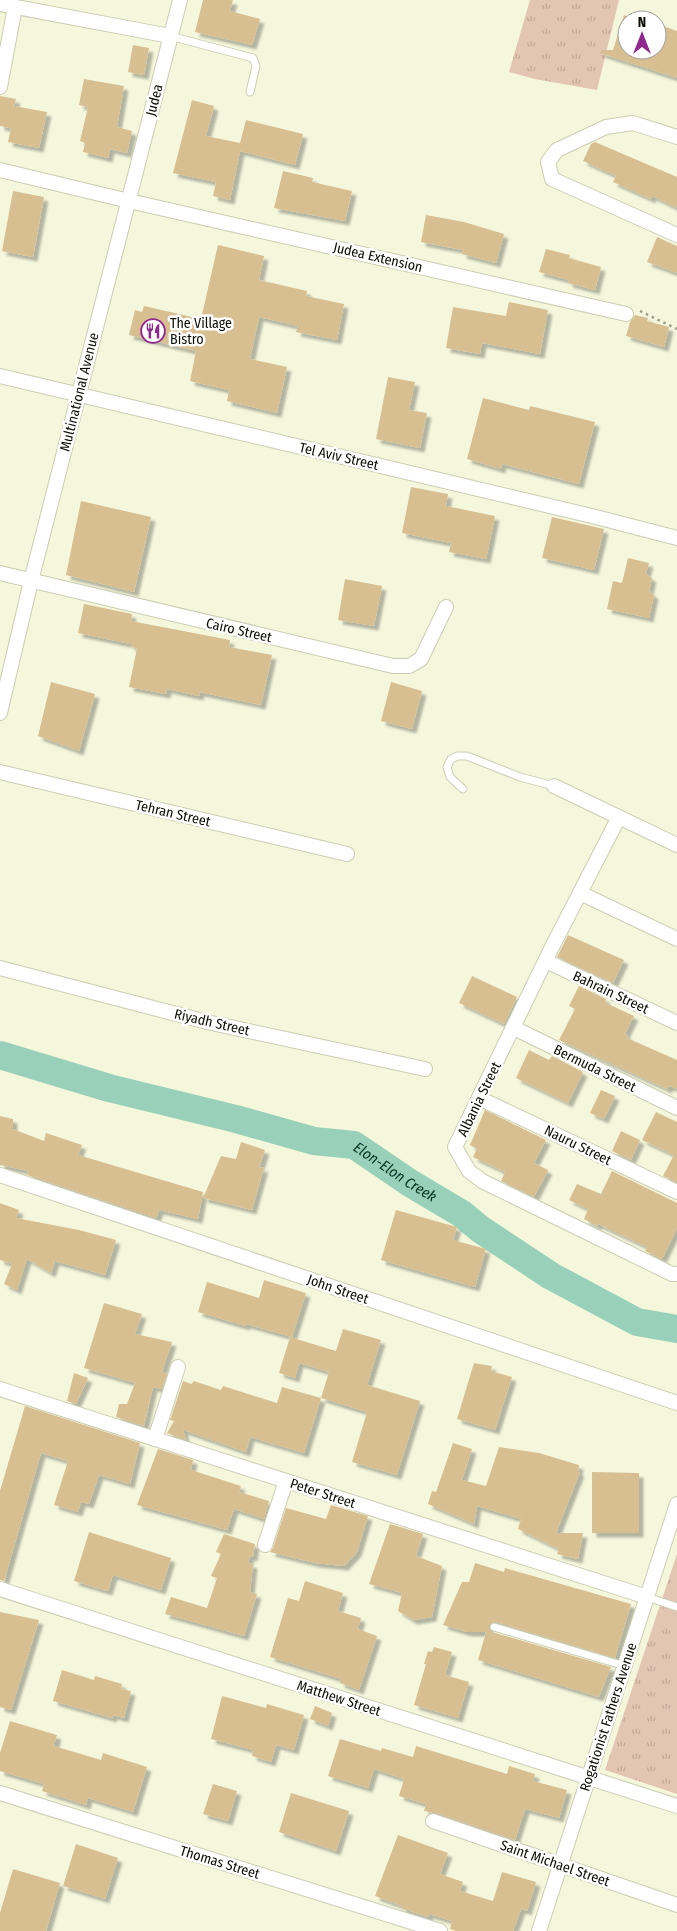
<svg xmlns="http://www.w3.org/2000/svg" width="677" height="1931" font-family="'Fira Sans Condensed',sans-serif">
	<defs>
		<pattern id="grass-tufts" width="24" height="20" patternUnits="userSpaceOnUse" patternTransform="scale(1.25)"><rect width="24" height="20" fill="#e3c5b3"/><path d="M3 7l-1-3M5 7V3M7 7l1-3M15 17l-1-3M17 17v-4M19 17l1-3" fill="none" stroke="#c2a898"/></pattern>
		<filter id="shadow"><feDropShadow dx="4.5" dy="4.5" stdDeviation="1" flood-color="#0004"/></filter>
	</defs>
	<rect width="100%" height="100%" fill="#f5f7dc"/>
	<!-- grass -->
	<g fill="url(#grass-tufts)">
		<polygon points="530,0 619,0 597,90 535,79 509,72"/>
		<polygon points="677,1554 677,1794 605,1770"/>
	</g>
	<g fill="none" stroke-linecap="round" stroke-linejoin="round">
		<!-- river -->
		<path stroke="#99d0b9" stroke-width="28" id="s1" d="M0 1055 109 1088 236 1119 314 1141 354 1145 410 1183 462 1214 480 1229 551 1276 637 1322 677 1329"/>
	</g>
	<!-- building -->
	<g fill="#d8bf92" filter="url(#shadow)">
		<polygon points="203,0 233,0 230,11 260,19 252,45 195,32"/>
		<polygon points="624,15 627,16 627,50 657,50 657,24 677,31 677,78 600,53 601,50 613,50"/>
		<polygon points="133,45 149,48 144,75 128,72"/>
		<polygon points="84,79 124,86 117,127 132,131 127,153 110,149 108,158 83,152 85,143 80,141 88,107 79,105"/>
		<polygon points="0,96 16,99 14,106 47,112 39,148 8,142 11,128 0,126"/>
		<polygon points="192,100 214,106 206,136 240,143 246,120 303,134 295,165 240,151 230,200 213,196 216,182 173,173"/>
		<polygon points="595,142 677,177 677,208 652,196 651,199 613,182 616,176 583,161 591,144"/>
		<polygon points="283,171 313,178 312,182 352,191 345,221 274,208"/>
		<polygon points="13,191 44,197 33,257 2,251"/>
		<polygon points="426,215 464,222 504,234 496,263 462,254 463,250 421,242"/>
		<polygon points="657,237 677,246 677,273 647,262"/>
		<polygon points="218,245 264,256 259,280 307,291 306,296 344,304 337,340 296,332 298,326 259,317 250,359 287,367 277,413 227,401 229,390 190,381 196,351 129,335 135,310 142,312 144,306 201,319"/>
		<polygon points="546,249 570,255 569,258 601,267 595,290 568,283 569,280 539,272"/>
		<polygon points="509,302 548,310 540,354 482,343 480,354 446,348 453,307 506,316"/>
		<polygon points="635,315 648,318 647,321 669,327 664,347 626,336 630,322"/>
		<polygon points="388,377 415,382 409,410 427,413 420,448 376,439"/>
		<polygon points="483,398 529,410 530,406 595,422 579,484 502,464 501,469 467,459"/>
		<polygon points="411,487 448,494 446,506 495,516 486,559 449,552 451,543 402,533"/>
		<polygon points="81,501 151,517 134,592 66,575"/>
		<polygon points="552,517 604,529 594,570 542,558"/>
		<polygon points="628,558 649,563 646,574 652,578 649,591 654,595 649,618 607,609 613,581 622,583"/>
		<polygon points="345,579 382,586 374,626 338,620"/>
		<polygon points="84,604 132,614 131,621 230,640 229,647 272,655 261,705 200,692 199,696 167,689 166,694 129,687 137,648 131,647 131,644 78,633"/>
		<polygon points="51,682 95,694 79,751 38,736"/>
		<polygon points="391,682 422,691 412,729 381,721"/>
		<polygon points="568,935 624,960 613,983 557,957"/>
		<polygon points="472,976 517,997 504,1024 459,1003"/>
		<polygon points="579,986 606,999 605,1002 608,1004 634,1016 625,1034 628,1036 627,1038 677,1060 677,1089 669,1086 667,1089 559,1040 575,1009 569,1006"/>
		<polygon points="529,1050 549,1060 552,1056 583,1072 568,1103 516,1078"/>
		<polygon points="601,1090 615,1096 604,1119 590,1113"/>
		<polygon points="485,1110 546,1140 534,1163 548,1170 534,1197 501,1181 505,1172 473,1157 477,1149 470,1145"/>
		<polygon points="656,1112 677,1122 677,1182 663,1176 674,1155 642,1140"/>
		<polygon points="0,1116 13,1119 13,1129 44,1141 46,1133 82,1145 78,1155 203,1192 198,1219 159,1210 156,1218 27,1175 28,1171 0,1165"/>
		<polygon points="621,1131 640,1140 631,1160 612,1151"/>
		<polygon points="241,1142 265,1150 259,1168 264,1167 252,1210 203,1198 221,1156 236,1159"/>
		<polygon points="612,1171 677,1203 677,1228 662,1259 645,1251 647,1247 598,1224 597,1226 584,1219 588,1209 569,1200 577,1184 601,1194"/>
		<polygon points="0,1203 19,1210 16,1218 79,1230 116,1240 105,1275 55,1261 51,1273 27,1259 17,1290 4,1284 12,1264 0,1260"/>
		<polygon points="396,1210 457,1227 453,1240 486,1249 475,1287 381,1260"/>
		<polygon points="264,1280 306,1293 292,1337 246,1324 245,1326 198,1312 207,1282 259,1298"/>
		<polygon points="104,1303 142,1314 135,1334 172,1342 162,1372 167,1374 162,1389 153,1387 144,1426 116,1417 119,1404 127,1404 135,1383 84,1368"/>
		<polygon points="343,1329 381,1340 367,1385 420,1401 397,1475 352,1462 367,1412 321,1398 329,1372 299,1363 295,1378 279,1373 290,1337 336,1351"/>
		<polygon points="474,1363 492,1366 491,1371 512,1377 495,1430 457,1419"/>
		<polygon points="74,1373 88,1378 76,1404 67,1401"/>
		<polygon points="183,1381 191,1384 194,1381 221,1390 223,1386 277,1403 282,1387 321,1398 304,1453 250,1437 246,1452 183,1430 186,1440 167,1433 174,1421 170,1420"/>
		<polygon points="25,1406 140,1443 130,1484 99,1475 89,1504 81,1502 78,1512 54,1505 68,1461 41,1453 4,1581 0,1580 0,1491"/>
		<polygon points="453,1443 472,1449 462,1480 486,1486 499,1447 539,1453 579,1465 578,1472 580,1472 556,1533 583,1533 578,1559 557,1554 559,1549 518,1529 521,1519 477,1506 474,1524 428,1504 432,1491 436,1492"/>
		<polygon points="158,1449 193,1460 191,1470 241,1486 239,1492 269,1501 264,1519 234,1509 227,1530 137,1505"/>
		<polygon points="592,1472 639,1473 639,1533 592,1533"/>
		<polygon points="331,1505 368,1516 357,1552 344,1566 315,1563 270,1552 273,1548 286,1508 326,1519"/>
		<polygon points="390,1524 423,1534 416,1556 442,1566 432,1617 413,1620 398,1611 402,1593 369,1584"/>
		<polygon points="89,1532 171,1558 161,1590 113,1575 108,1591 74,1581"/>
		<polygon points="224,1534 255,1544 253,1557 250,1556 248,1563 253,1564 250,1592 257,1594 244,1636 165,1614 171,1597 207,1608 217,1578 211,1576 221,1554 216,1552"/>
		<polygon points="475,1563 504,1572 505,1568 631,1604 615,1658 496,1622 489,1625 489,1629 492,1632 611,1667 599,1697 478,1660 486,1632 467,1632 443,1625 462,1582 469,1582"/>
		<polygon points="305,1581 343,1593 338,1611 361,1618 358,1629 377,1636 359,1690 340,1683 341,1679 270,1657 288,1598 299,1601"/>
		<polygon points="0,1612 39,1620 11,1710 0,1707"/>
		<polygon points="434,1647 452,1652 445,1675 469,1682 458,1718 414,1705 426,1664 424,1664 428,1651 432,1652"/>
		<polygon points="62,1670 94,1680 95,1676 122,1684 121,1689 131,1691 124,1718 113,1715 112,1718 53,1701"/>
		<polygon points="222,1696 266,1708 267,1704 304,1715 294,1750 276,1745 271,1762 252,1756 253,1750 211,1739"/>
		<polygon points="315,1706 332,1713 328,1726 310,1719"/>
		<polygon points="10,1721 57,1735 54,1746 101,1760 103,1753 147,1767 133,1812 88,1798 86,1805 42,1791 44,1784 0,1771 0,1753"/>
		<polygon points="340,1739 381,1751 382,1748 413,1757 416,1746 507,1774 509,1766 535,1774 533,1781 567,1790 559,1818 525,1809 515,1840 436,1813 424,1811 426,1804 399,1796 404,1779 374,1769 368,1788 328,1776"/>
		<polygon points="213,1784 237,1791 228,1821 203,1814"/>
		<polygon points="291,1793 349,1811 336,1851 279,1832"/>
		<polygon points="398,1835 448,1853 440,1874 463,1882 460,1891 493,1901 502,1872 536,1882 527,1911 521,1909 513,1931 457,1931 450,1929 452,1921 429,1914 428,1917 401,1908 402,1906 375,1896"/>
		<polygon points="76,1844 118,1858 105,1899 63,1886"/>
		<polygon points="13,1869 60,1883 46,1931 0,1931 0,1913"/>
	</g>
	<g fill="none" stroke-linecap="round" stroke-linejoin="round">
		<!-- lane casing -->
		<g stroke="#cbcdb3" stroke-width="9">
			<g id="lane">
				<polyline points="170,36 253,58 256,66 250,92"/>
				<polyline points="463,789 450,777 447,767 451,759 457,756 467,756 520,777 554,786"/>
				<polyline points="647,1597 677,1607"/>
				<polyline points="494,1627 625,1666"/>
			</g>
		</g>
		<!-- street casing -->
		<g stroke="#cbcdb3" stroke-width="16">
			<g id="street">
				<polyline points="0,4 170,36"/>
				<polyline points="0,87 15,7"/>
				<polyline points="677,137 633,123 606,127 557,150 548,162 552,179 677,235"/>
				<polyline points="0,170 129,201 626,314"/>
				<polyline points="0,376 592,516 677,538"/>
				<polyline points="0,573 393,666 409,666 421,659 446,607"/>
				<polyline points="0,713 31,581 180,0"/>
				<polyline points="0,772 347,854"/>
				<polyline points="554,786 677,845"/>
				<polyline points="619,817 551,949 455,1147 469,1171 482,1181 672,1274 677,1274"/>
				<polyline points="580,893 677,939"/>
				<polyline points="546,961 677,1023"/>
				<polyline points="0,968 207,1022 425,1069"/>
				<polyline points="514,1028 677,1108"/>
				<polyline points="479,1098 677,1192"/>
				<polyline points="0,1175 677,1403"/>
				<polyline points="0,1389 647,1597"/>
				<polyline points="155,1439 178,1367"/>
				<polyline points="265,1545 286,1481"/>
				<polyline points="0,1589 677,1806"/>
				<polyline points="0,1793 440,1931"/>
				<polyline points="433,1821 677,1905"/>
				<polyline points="539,1931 677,1504"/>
			</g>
		</g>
		<!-- path -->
		<polyline stroke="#9a9b88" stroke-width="2.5" stroke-dasharray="2.5 4" stroke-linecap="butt" points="640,311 677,329"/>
		<!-- lane -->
		<use href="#lane" stroke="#fff" stroke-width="7"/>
		<!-- street -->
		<use href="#street" stroke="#fff" stroke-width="14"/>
	</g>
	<!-- icons -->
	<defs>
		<g id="restaurant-ring" transform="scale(1.25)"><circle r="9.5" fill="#fff" stroke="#8f298e" stroke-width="1.5"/><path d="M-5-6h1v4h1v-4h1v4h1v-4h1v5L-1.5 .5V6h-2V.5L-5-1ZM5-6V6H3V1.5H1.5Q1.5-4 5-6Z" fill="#8f298e"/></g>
	</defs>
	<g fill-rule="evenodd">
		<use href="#restaurant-ring" x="153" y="331"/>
	</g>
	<g text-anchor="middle" stroke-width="5" stroke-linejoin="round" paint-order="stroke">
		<!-- street labels -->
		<g font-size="14" fill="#0c0c05" stroke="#fff">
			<text transform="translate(154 100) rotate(-76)" y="5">Judea</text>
			<text transform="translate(378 257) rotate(13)" y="5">Judea Extension</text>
			<text transform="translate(79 392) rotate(-76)" y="5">Multinational Avenue</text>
			<text transform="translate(339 456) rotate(13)" y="5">Tel Aviv Street</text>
			<text transform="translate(239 630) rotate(13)" y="5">Cairo Street</text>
			<text transform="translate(173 813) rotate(13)" y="5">Tehran Street</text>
			<text transform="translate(611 992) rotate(25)" y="5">Bahrain Street</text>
			<text transform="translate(212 1022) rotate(13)" y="5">Riyadh Street</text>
			<text transform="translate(595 1068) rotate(26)" y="5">Bermuda Street</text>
			<text transform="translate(479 1099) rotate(-64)" y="5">Albania Street</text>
			<text transform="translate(578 1145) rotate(26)" y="5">Nauru Street</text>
			<text transform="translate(338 1289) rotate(19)" y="5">John Street</text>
			<text transform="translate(323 1493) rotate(18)" y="5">Peter Street</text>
			<text transform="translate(339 1698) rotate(18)" y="5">Matthew Street</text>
			<text transform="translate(608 1717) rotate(-72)" y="5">Rogationist Fathers Avenue</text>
			<text transform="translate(220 1862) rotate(17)" y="5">Thomas Street</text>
			<text transform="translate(555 1863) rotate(19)" y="5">Saint Michael Street</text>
		</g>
		<!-- poi labels -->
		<g font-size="14" fill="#0c0c05" stroke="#fff" text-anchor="start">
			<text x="170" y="328">The Village<tspan x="170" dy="16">Bistro</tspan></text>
		</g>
		<!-- water labels -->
		<g font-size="15" font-style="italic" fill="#033526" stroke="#fff">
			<text dy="5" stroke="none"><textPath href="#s1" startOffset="415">Elon-Elon Creek</textPath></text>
		</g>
	</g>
	<!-- north arrow -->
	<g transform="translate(642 35)"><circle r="24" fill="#ffffff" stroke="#9e9e9b"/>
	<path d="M0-4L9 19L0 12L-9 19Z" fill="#8f298e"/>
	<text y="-8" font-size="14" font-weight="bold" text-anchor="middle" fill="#0c0c05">N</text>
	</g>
</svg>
